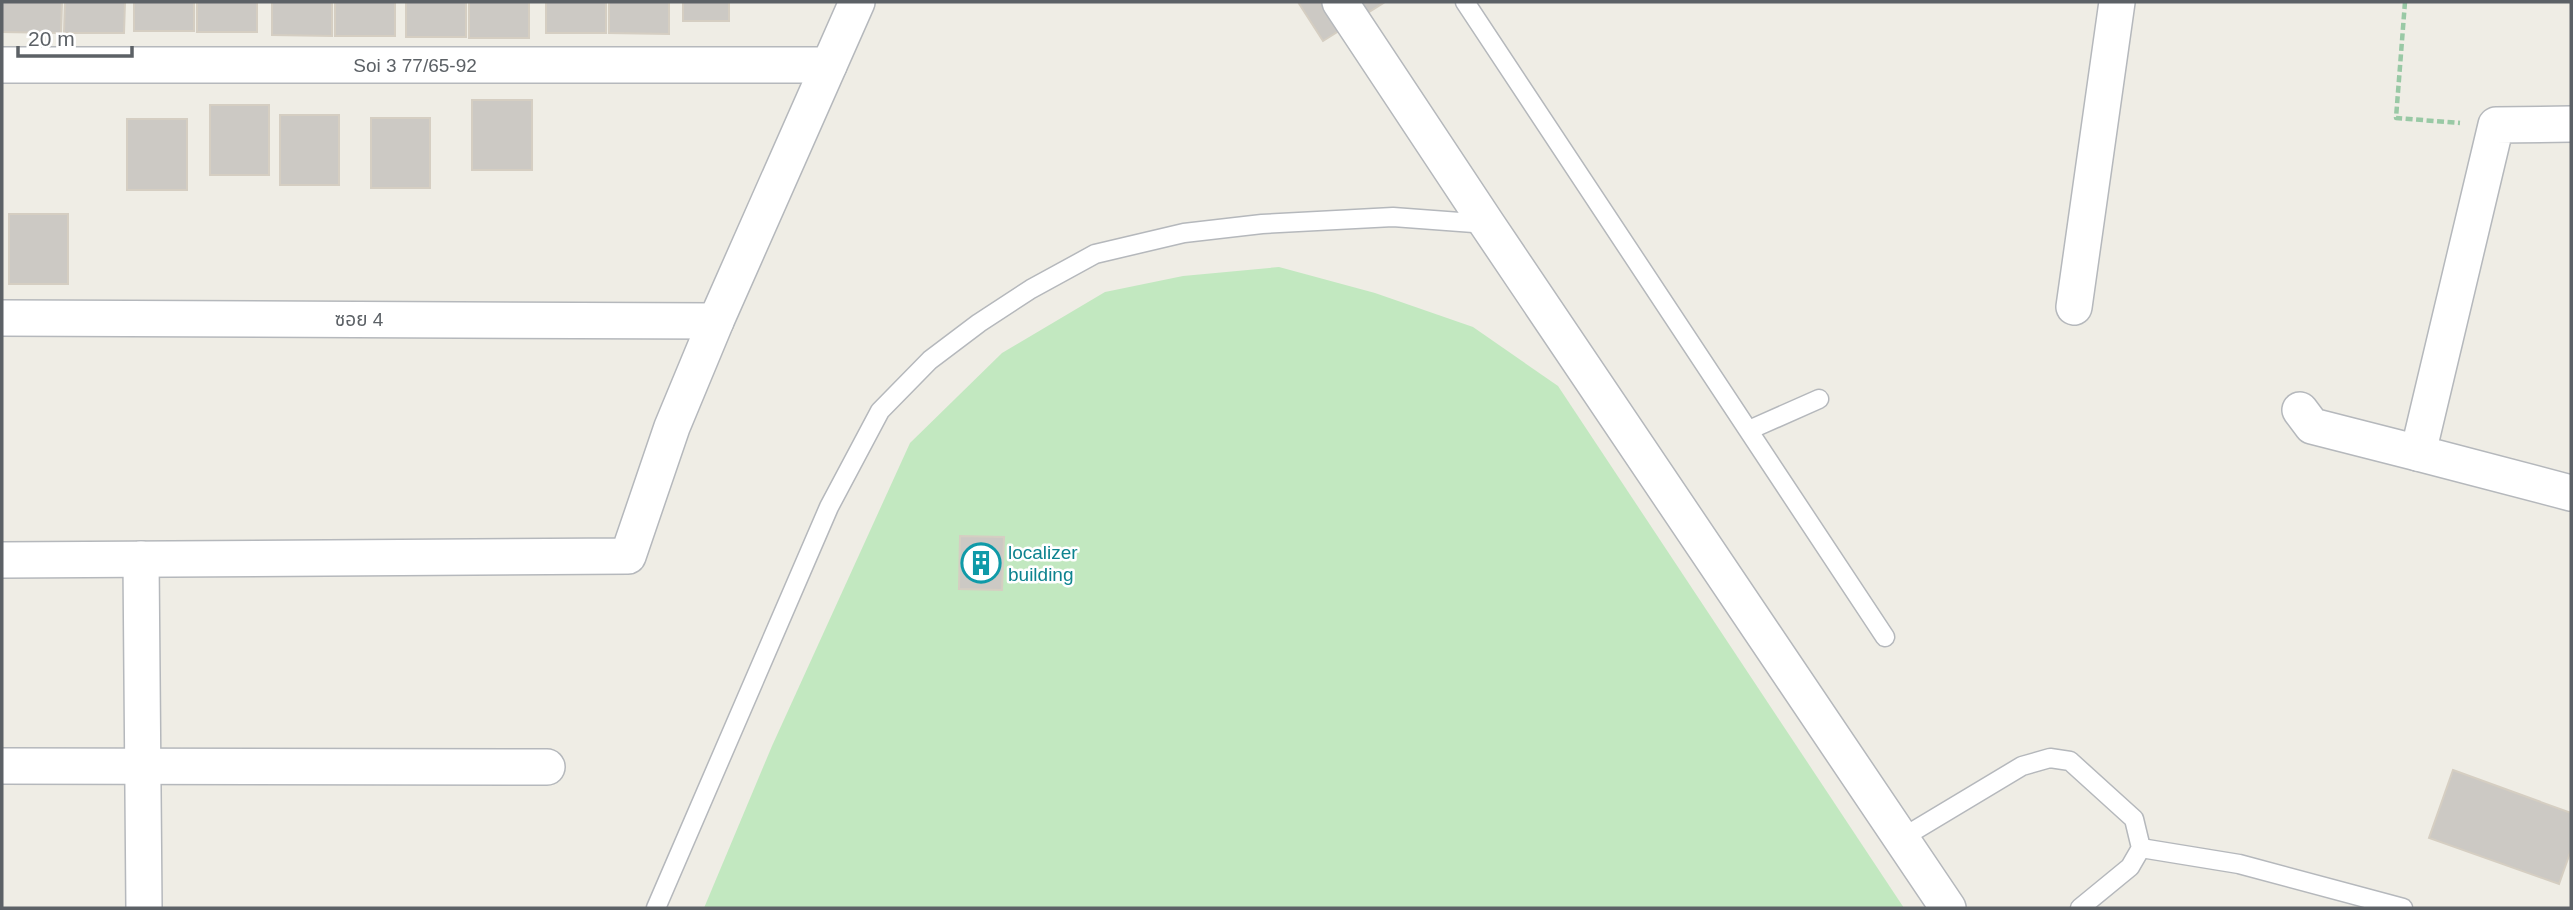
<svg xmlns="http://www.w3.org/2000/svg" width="2573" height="910" font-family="Arial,'Noto Sans Thai',sans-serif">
	<rect width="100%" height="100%" fill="#efede5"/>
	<!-- green -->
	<polygon fill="#c2e8c0" points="1279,267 1375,293 1473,327 1558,386 1904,908 704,908 772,746 910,443 1002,353 1105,292 1183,276"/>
	<!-- building -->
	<g fill="#ccc9c4" stroke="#d5cec2" stroke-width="2">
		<polygon points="2,2 62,2 61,33 2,32"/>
		<polygon points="65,2 125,2 124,33 64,33"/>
		<rect x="134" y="2" width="60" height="29"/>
		<rect x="197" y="2" width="60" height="30"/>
		<polygon points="272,2 332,2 332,36 272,35"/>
		<rect x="335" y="2" width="60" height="34"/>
		<rect x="406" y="2" width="60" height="35"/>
		<rect x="469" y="2" width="60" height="36"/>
		<rect x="546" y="2" width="60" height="31"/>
		<polygon points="609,2 669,2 669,34 609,33"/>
		<rect x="683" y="2" width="46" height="19"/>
		<polygon points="1298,2 1385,2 1323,41"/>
		<rect x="472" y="100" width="60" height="70"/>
		<rect x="210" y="105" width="59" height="70"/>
		<rect x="280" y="115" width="59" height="70"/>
		<rect x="371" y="118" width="59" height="70"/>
		<rect x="127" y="119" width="60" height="71"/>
		<rect x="9" y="214" width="59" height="70"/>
		<polygon points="960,536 1004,537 1002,590 959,589"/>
		<polygon points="2453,770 2571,813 2571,850 2559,884 2429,838"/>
	</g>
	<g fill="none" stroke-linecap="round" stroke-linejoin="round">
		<!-- service casing -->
		<g stroke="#b5b8bc" stroke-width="21">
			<g id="service">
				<polyline points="1465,2 1885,637"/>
				<polyline points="1749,430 1819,399"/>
				<polyline points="1902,838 2022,766 2050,758 2070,761 2134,819 2141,848 2130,867 2080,908"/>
				<polyline points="2141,848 2239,864 2403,908"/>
				<polyline points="656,908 829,507 880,411 930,360 979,323 1031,289 1095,254 1184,233 1262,224 1393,217 1487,224"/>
			</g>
		</g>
		<!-- minor casing -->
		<g stroke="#b5b8bc" stroke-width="38">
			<g id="minor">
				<polyline points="1340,2 1487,224 1948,908"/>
				<polyline points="2,65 829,65"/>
				<polyline points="2571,124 2496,125 2418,453 2571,493"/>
				<polyline points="2074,307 2117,2"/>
				<polyline points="2,318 716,321"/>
				<polyline points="2300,410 2312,426 2418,453"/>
				<polyline points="141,559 144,908"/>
				<polyline points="2,560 628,556 672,427 716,321 857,2"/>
				<polyline points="2,766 547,767"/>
			</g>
		</g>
		<!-- path -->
		<polyline stroke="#99c9a5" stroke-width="4.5" stroke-dasharray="7 3.5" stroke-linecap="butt" points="2405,2 2396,118 2460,123"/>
		<!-- service -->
		<use href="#service" stroke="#fff" stroke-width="18"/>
		<!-- minor -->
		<use href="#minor" stroke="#fff" stroke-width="35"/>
	</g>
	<!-- icons -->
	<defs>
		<g id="building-ring" transform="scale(2.0125)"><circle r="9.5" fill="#fff" stroke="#0f9aa8" stroke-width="1.5"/><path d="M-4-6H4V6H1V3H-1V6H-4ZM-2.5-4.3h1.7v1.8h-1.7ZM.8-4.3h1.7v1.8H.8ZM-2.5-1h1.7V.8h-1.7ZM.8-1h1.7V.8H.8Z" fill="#0f9aa8"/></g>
	</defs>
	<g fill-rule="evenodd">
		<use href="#building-ring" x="981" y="563"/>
	</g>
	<g text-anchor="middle" stroke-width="5" stroke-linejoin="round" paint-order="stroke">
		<!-- street labels -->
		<g font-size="19" fill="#5c6166" stroke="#fff">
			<text x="415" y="72">Soi 3 77/65-92</text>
			<text x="359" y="326">ซอย 4</text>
		</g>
		<!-- culture labels -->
		<g font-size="19" fill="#0d838f" stroke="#fff" text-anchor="start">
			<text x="1008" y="559">localizer<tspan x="1008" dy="22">building</tspan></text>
		</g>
	</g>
	<!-- border -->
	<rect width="2573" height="910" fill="none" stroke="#5c6166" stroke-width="7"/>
	<!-- scale -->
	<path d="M18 46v10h114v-10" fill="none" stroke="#5c6166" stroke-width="3.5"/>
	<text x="28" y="46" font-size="21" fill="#5c6166" stroke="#ffffff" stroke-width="5" paint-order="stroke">20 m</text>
</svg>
